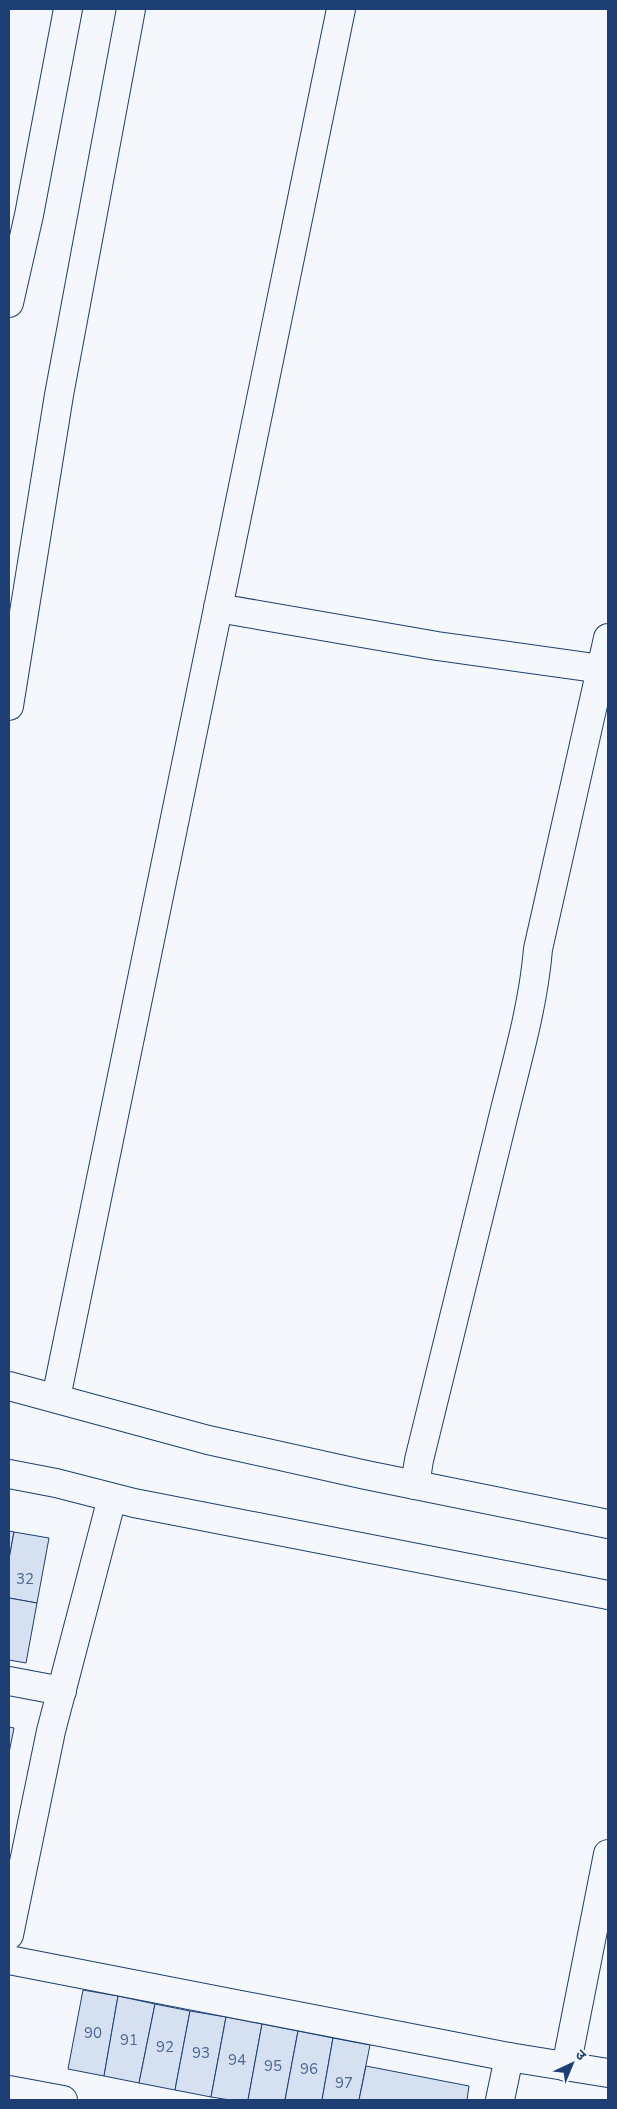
<svg xmlns="http://www.w3.org/2000/svg" width="617" height="2109" font-family="'Nunito Sans','Noto Sans Devanagari',sans-serif">
	<rect width="100%" height="100%" fill="#f4f7fb"/>
	<!-- building -->
	<g fill="#d5e0f0" stroke="#1d3f73">
		<polygon points="9,1531 14,1532 9,1559"/>
		<polygon points="14,1532 49,1538 37,1603 9,1598 9,1559"/>
		<polygon points="9,1598 37,1603 26,1663 9,1660"/>
		<polygon points="9,1727 14,1728 9,1753"/>
		<polygon points="83,1990 118,1996 104,2076 68,2069"/>
		<polygon points="118,1996 155,2004 139,2083 104,2076"/>
		<polygon points="155,2004 190,2011 175,2090 139,2083"/>
		<polygon points="190,2011 226,2017 211,2097 175,2090"/>
		<polygon points="226,2017 262,2024 248,2100 230,2100 211,2097"/>
		<polygon points="262,2024 298,2031 285,2100 248,2100"/>
		<polygon points="298,2031 333,2038 322,2100 285,2100"/>
		<polygon points="333,2038 370,2045 359,2100 322,2100"/>
		<polygon points="366,2066 469,2086 467,2100 359,2100"/>
	</g>
	<g fill="none" stroke-linecap="round" stroke-linejoin="round">
		<!-- minor casing -->
		<g stroke="#1d3f73" stroke-width="30">
			<g id="minor">
				<polyline points="9,303 29,215 68,9"/>
				<polyline points="218,608 437,646 602,669"/>
				<polyline points="9,706 59,395 131,9"/>
				<polyline points="9,1386 208,1440 366,1475 608,1524"/>
				<polyline points="56,1398 341,9"/>
				<polyline points="9,1474 56,1483 134,1503 608,1595"/>
				<path d="M415 1485 419 1460C447 1350 474 1240 500 1130 514 1071 533 1010 538 949L608 638"/>
				<polyline points="9,1681 62,1691"/>
				<polyline points="9,1935 51,1731 112,1498"/>
				<polyline points="9,1960 509,2057 608,2073"/>
				<polyline points="566,2067 608,1854"/>
				<polyline points="9,2090 63,2100"/>
				<polyline points="500,2100 509,2057"/>
			</g>
		</g>
		<!-- minor -->
		<use href="#minor" stroke="#f4f7fb" stroke-width="28"/>
	</g>
	<g text-anchor="middle" stroke-width="4" stroke-linejoin="round" paint-order="stroke">
		<!-- number labels -->
		<g font-size="15" fill="#4b6792">
			<text x="25" y="1584">32</text>
			<text x="93" y="2038">90</text>
			<text x="129" y="2045">91</text>
			<text x="165" y="2052">92</text>
			<text x="201" y="2058">93</text>
			<text x="237" y="2065">94</text>
			<text x="273" y="2071">95</text>
			<text x="309" y="2074">96</text>
			<text x="344" y="2088">97</text>
		</g>
	</g>
	<!-- border -->
	<rect width="617" height="2109" fill="none" stroke="#1d3f73" stroke-width="20"/>
	<!-- north arrow -->
	<g transform="translate(572 2064) rotate(44)" stroke="#f4f7fb" stroke-width="4" paint-order="stroke">
	<path d="M0-4L9 19L0 12L-9 19Z" fill="#1d3f73"/>
	<text y="-8" font-size="14" font-weight="bold" text-anchor="middle" fill="#1d3f73">उ</text>
	</g>
</svg>
